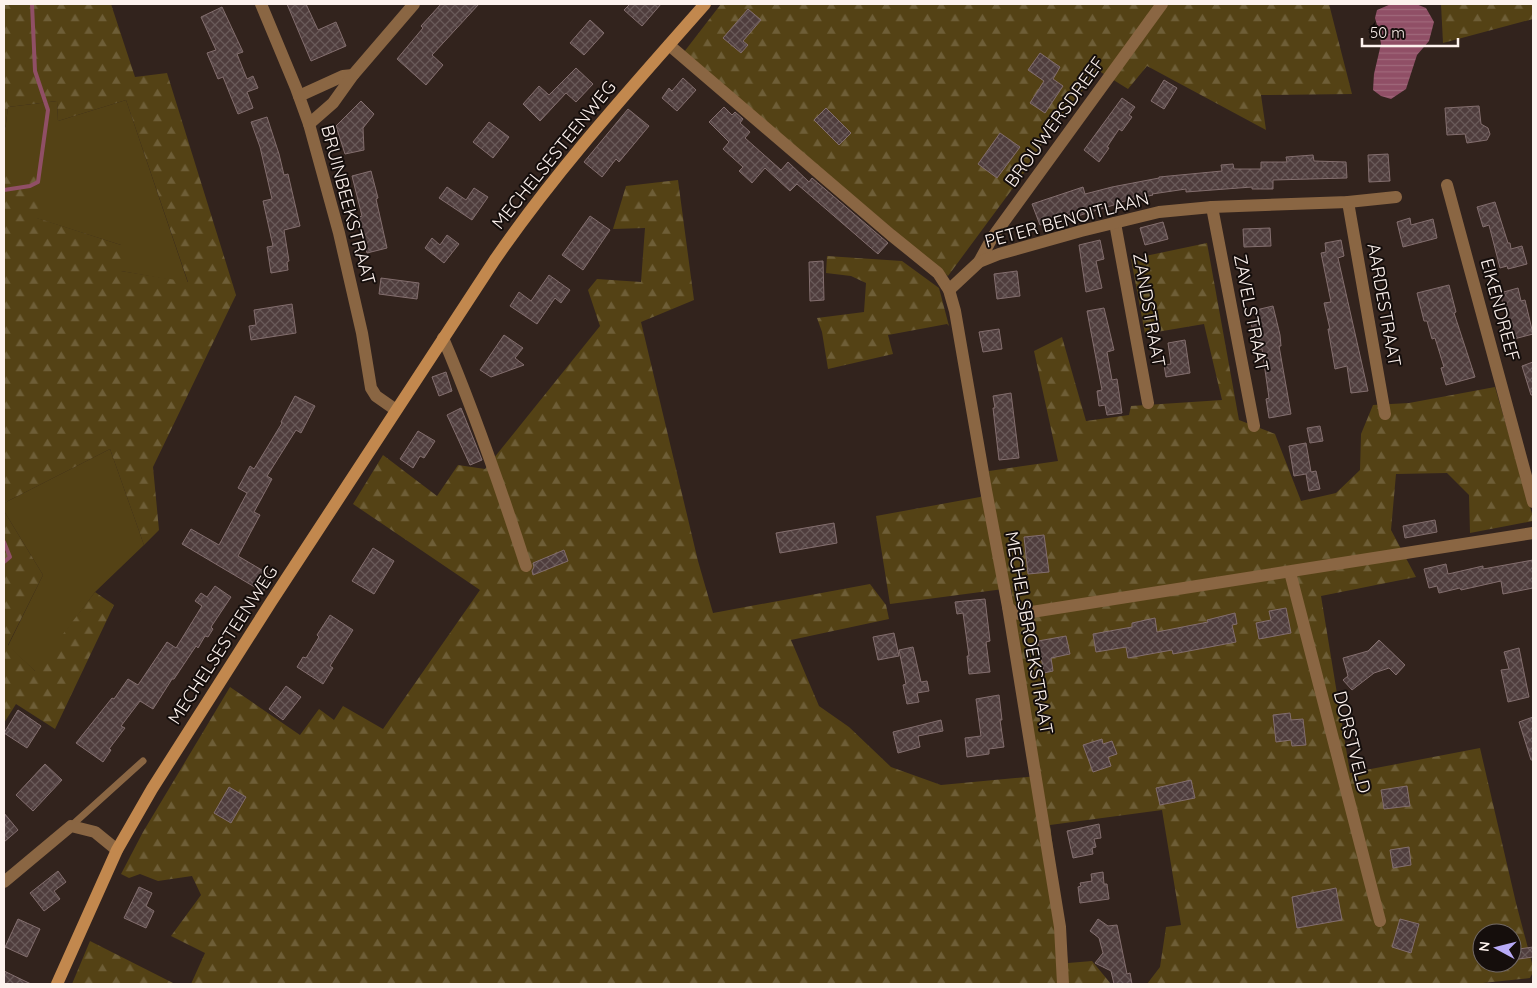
<svg xmlns="http://www.w3.org/2000/svg" width="1537" height="988" font-family="Quicksand,sans-serif">
	<defs>
		<pattern id="forest-firs" width="22" height="20" patternUnits="userSpaceOnUse" patternTransform="scale(1.25)"><rect width="22" height="20" fill="#544215"/><path d="M5 1l3.5 6h-7zM16 11l3.5 6h-7z" fill="#6e5e37"/></pattern>
		<pattern id="water-rules" width="6" height="5" patternUnits="userSpaceOnUse" patternTransform="scale(1.25)"><rect width="6" height="5" fill="#904f66"/><path d="M0 2.5h6" fill="none" stroke="#a0697c"/></pattern>
		<pattern id="building-cross-hatch" width="8" height="8" patternUnits="userSpaceOnUse" patternTransform="scale(1.25)"><rect width="8" height="8" fill="#4f3d3d"/><path d="M0 0l8 8M0 8l8-8" fill="none" stroke="#695a59"/></pattern>
	</defs>
	<rect width="100%" height="100%" fill="#32231d"/>
	<!-- grass -->
	<g fill="#544215">
		<polygon points="126,100 188,283 121,271 121,245 36,218 4,170 4,140 8,107 57,101 58,121"/>
		<polygon points="110,449 144,545 95,592 36,672 8,646 43,575 4,511 4,503"/>
	</g>
	<!-- forest -->
	<g fill="url(#forest-firs)" fill-rule="evenodd">
		<polygon points="4,4 111,4 135,77 167,73 236,295 153,467 159,530 144,545 110,449 4,503 4,170 43,178 37,218 121,245 121,271 188,282 126,100 58,121 57,101 8,107 4,140"/>
		<polygon points="721,4 1329,4 1352,94 1261,95 1266,130 1147,66 1128,89 1099,71 1055,123 1024,173 948,276 684,52"/>
		<polygon points="1441,4 1533,4 1533,19 1443,43"/>
		<path d="M678 180 694 300 641 322 698 561 713 613 870 584 886 605 889 619 791 640 819 706 849 727 891 767 941 785 1038 776 1011 588 890 604 876 516 980 497 991 491 989 471 1058 461 1034 351 1062 337 1086 421 1129 415 1131 406 1222 400 1204 324 1145 334 1131 259 1207 243 1239 420 1275 434 1301 501 1336 493 1360 470 1361 434 1373 405 1409 403 1495 387 1533 517V521L1470 533 1469 495 1447 473 1396 474 1391 530 1416 577 1321 596 1350 773 1480 748 1516 903 1533 967V972L1530 978 1473 984H1147L1160 967 1166 927 1181 925 1162 810 1050 825 1068 963 1092 961 1111 984H191L205 953 171 936 201 895 192 876 158 881 140 874 129 878 121 874 143 832 230 687 300 735 319 709 334 720 343 706 383 729 480 590 353 504 383 455 437 496 458 465 485 469 600 326 588 290 597 279 641 282 645 228 613 229 626 186ZM1482 933H1512V963H1482Z"/>
		<polygon points="827,256 902,261 939,288 949,326 947,324 888,335 893,354 828,369 822,332 817,318 864,312 866,283 851,276 826,273"/>
		<polygon points="4,511 43,575 8,645 35,671 95,592 114,605 55,729 16,704 4,723"/>
		<polygon points="90,941 175,984 72,984"/>
	</g>
	<!-- water -->
	<polygon fill="url(#water-rules)" points="1391,4 1416,4 1426,8 1434,22 1429,41 1417,55 1406,89 1391,99 1381,96 1373,90 1374,74 1381,44 1379,32 1375,18 1377,10"/>
	<g fill="none" stroke-linecap="round" stroke-linejoin="round">
		<!-- stream -->
		<g stroke="#904f66" stroke-width="4">
			<polyline points="4,190 30,186 38,182 48,110 35,71 32,4"/>
			<polyline points="4,542 10,557 4,562"/>
		</g>
	</g>
	<!-- building -->
	<g fill="url(#building-cross-hatch)" stroke="#836e6e">
		<polygon points="287,4 306,4 318,30 336,22 346,46 311,61"/>
		<polygon points="441,4 479,4 432,55 443,65 426,85 397,59 423,28 421,26"/>
		<polygon points="630,4 661,4 642,26 624,10"/>
		<polygon points="222,7 243,52 237,54 247,79 253,76 258,88 247,92 253,108 238,114 223,77 218,79 207,53 216,50 201,17"/>
		<polygon points="748,9 761,20 743,41 748,45 741,53 723,38"/>
		<polygon points="590,20 604,33 584,55 570,43"/>
		<polygon points="1040,53 1060,67 1053,79 1063,86 1045,113 1030,103 1044,81 1028,70"/>
		<polygon points="576,68 593,84 576,102 566,93 540,121 523,104 539,86 549,95"/>
		<polygon points="683,78 696,90 677,111 662,98 669,88 672,91"/>
		<polygon points="1164,80 1177,88 1164,109 1151,101"/>
		<polygon points="1122,98 1135,107 1129,115 1132,117 1122,131 1119,129 1107,147 1109,148 1099,162 1084,150"/>
		<polygon points="361,101 374,114 363,128 364,150 345,154 336,126"/>
		<polygon points="1479,106 1481,124 1488,128 1490,134 1487,140 1467,143 1465,134 1447,135 1445,108"/>
		<polygon points="724,107 732,115 735,112 743,119 740,123 750,132 745,138 781,170 788,162 809,182 812,178 888,243 878,254 797,184 790,191 765,168 752,183 739,171 743,167 723,149 729,142 709,122"/>
		<polygon points="826,108 851,133 839,145 814,120"/>
		<polygon points="628,109 649,126 619,162 616,159 602,177 584,162"/>
		<polygon points="267,117 279,154 284,175 288,174 300,226 284,230 289,261 287,262 288,270 271,273 267,247 273,246 263,201 272,199 260,147 251,122"/>
		<polygon points="489,122 509,137 493,158 473,142"/>
		<polygon points="1000,133 1020,147 997,178 978,164"/>
		<polygon points="1388,154 1390,181 1369,182 1368,155"/>
		<polygon points="1313,155 1314,161 1346,162 1347,178 1273,180 1273,189 1252,189 1252,187 1186,192 1186,189 1152,194 1153,195 1116,203 1117,204 1071,218 1070,214 1040,225 1032,204 1083,187 1085,194 1112,187 1159,178 1159,177 1222,171 1221,165 1233,164 1234,169 1261,169 1261,162 1287,162 1286,157"/>
		<polygon points="371,171 378,198 376,199 387,248 367,253 359,217 362,216 352,176"/>
		<polygon points="447,187 466,200 474,188 488,197 472,220 439,198"/>
		<polygon points="1495,202 1508,243 1510,243 1511,249 1522,246 1527,264 1508,269 1507,266 1500,268 1489,225 1483,227 1477,207"/>
		<polygon points="590,216 610,230 583,270 562,255"/>
		<polygon points="1410,218 1411,225 1433,219 1437,238 1403,247 1397,222"/>
		<polygon points="1163,222 1168,239 1145,245 1140,228"/>
		<polygon points="1270,228 1271,246 1244,247 1243,229"/>
		<polygon points="447,235 459,244 444,263 425,248 432,238 440,245"/>
		<polygon points="1100,240 1104,259 1096,261 1102,288 1086,292 1079,245"/>
		<polygon points="1341,240 1344,256 1338,258 1368,391 1351,393 1347,366 1335,369 1328,329 1330,329 1324,303 1331,302 1321,253 1326,252 1325,243"/>
		<polygon points="823,261 824,300 810,301 809,262"/>
		<polygon points="1017,271 1020,296 997,299 994,274"/>
		<polygon points="549,275 570,290 561,303 555,298 537,324 510,306 519,292 531,301"/>
		<polygon points="381,278 419,283 417,299 379,294"/>
		<polygon points="1449,285 1456,312 1454,313 1475,377 1446,385 1441,368 1444,367 1435,338 1432,339 1427,321 1424,321 1417,293"/>
		<polygon points="1518,288 1521,301 1525,300 1533,334 1514,339 1507,314 1506,315 1500,293"/>
		<polygon points="292,304 296,333 251,340 249,326 256,325 254,310"/>
		<polygon points="1273,306 1280,335 1281,346 1279,346 1291,414 1269,418 1266,399 1269,398 1262,349 1256,350 1251,322 1258,320 1256,310"/>
		<polygon points="1104,308 1114,350 1107,352 1112,380 1117,379 1122,413 1107,415 1105,405 1099,406 1097,391 1102,390 1087,311"/>
		<polygon points="999,329 1002,349 983,352 979,332"/>
		<polygon points="504,335 523,348 515,358 524,365 491,377 480,370"/>
		<polygon points="1185,340 1190,373 1166,377 1164,365 1171,364 1168,343"/>
		<polygon points="1533,362 1533,395 1531,395 1522,366"/>
		<polygon points="446,372 452,391 439,396 432,377"/>
		<polygon points="1011,393 1019,458 999,460 993,408 995,408 993,396"/>
		<polygon points="295,396 315,406 301,433 296,430 267,476 272,479 254,512 260,515 238,556 272,576 263,592 182,544 191,529 219,545 247,493 238,488 250,466 254,469 282,423 281,422"/>
		<polygon points="461,408 482,460 470,465 447,415"/>
		<polygon points="1320,426 1323,441 1310,443 1307,428"/>
		<polygon points="418,431 435,441 424,458 420,456 413,468 400,459"/>
		<polygon points="1306,443 1311,472 1316,471 1320,489 1309,491 1306,474 1294,476 1289,446"/>
		<polygon points="1435,520 1437,532 1405,538 1403,526"/>
		<polygon points="834,523 837,543 780,553 776,533"/>
		<polygon points="1044,535 1049,572 1028,574 1024,537"/>
		<polygon points="373,548 394,561 374,594 352,581"/>
		<polygon points="564,550 568,561 533,575 532,571 534,567 533,563"/>
		<polygon points="1533,560 1533,588 1503,594 1501,581 1461,590 1460,588 1439,593 1437,586 1429,588 1424,569 1446,564 1448,574 1483,566 1483,569"/>
		<polygon points="215,586 231,597 211,627 213,629 208,637 205,636 198,648 196,646 174,679 172,679 153,709 140,701 121,726 125,728 109,749 111,750 103,762 76,743 112,698 114,699 128,679 138,685 167,642 176,648 202,606 195,601 201,593 207,597"/>
		<polygon points="985,599 990,641 986,642 990,672 969,674 967,656 969,656 963,613 957,614 955,602"/>
		<polygon points="1286,608 1291,633 1259,639 1256,623 1271,620 1269,611"/>
		<polygon points="1235,613 1237,624 1232,625 1236,642 1173,654 1172,650 1128,658 1126,647 1096,652 1093,634 1132,627 1132,623 1155,618 1157,632 1208,622 1207,620"/>
		<polygon points="330,615 353,630 330,666 333,668 323,684 297,667 303,657 306,658 319,637 317,635"/>
		<polygon points="894,633 899,656 878,660 873,637"/>
		<polygon points="1066,636 1070,654 1051,658 1053,671 1044,673 1038,641"/>
		<polygon points="1379,640 1405,665 1396,675 1389,668 1374,673 1352,690 1343,680 1348,676 1343,658 1368,651"/>
		<polygon points="913,647 921,682 927,681 929,691 917,693 919,702 907,704 903,685 906,684 899,650"/>
		<polygon points="1519,648 1529,697 1508,702 1501,670 1509,669 1504,652"/>
		<polygon points="286,686 301,697 283,720 269,709"/>
		<polygon points="999,695 1002,720 1000,720 1004,747 989,749 989,754 967,757 965,738 981,736 976,699"/>
		<polygon points="18,710 41,726 27,748 4,733"/>
		<polygon points="1290,713 1291,720 1303,719 1306,745 1292,746 1291,740 1276,742 1273,715"/>
		<polygon points="1533,717 1533,760 1531,760 1519,722"/>
		<polygon points="941,720 943,731 918,736 920,747 898,753 893,732"/>
		<polygon points="1102,739 1103,744 1112,741 1117,754 1108,757 1111,766 1093,772 1083,745"/>
		<polygon points="45,764 62,780 33,811 16,795"/>
		<polygon points="1191,780 1195,798 1160,805 1156,788"/>
		<polygon points="1407,786 1410,806 1384,809 1381,790"/>
		<polygon points="229,787 246,797 231,823 214,813"/>
		<polygon points="4,813 18,830 4,842"/>
		<polygon points="1099,824 1101,838 1094,839 1096,847 1092,848 1093,854 1073,858 1067,831"/>
		<polygon points="1409,847 1411,865 1393,868 1390,850"/>
		<polygon points="58,871 66,882 54,891 60,899 44,911 30,893"/>
		<polygon points="1103,872 1104,884 1107,884 1109,899 1080,903 1078,887 1081,886 1080,883 1092,881 1091,874"/>
		<polygon points="139,887 152,893 146,906 154,911 146,928 124,918"/>
		<polygon points="1336,888 1342,920 1297,928 1292,897"/>
		<polygon points="18,919 40,929 27,957 5,947"/>
		<polygon points="1098,919 1108,926 1117,925 1127,974 1130,973 1132,984 1114,984 1111,971 1095,963 1103,953 1099,938 1090,931"/>
		<polygon points="1400,919 1419,924 1411,953 1392,947"/>
		<polygon points="1533,947 1533,957 1512,960 1512,950"/>
		<polygon points="4,971 31,984 4,984"/>
	</g>
	<g fill="none" stroke-linecap="round" stroke-linejoin="round">
		<!-- lane -->
		<polyline stroke="#8a6643" stroke-width="7" points="71,826 143,761"/>
		<!-- street -->
		<g stroke="#8a6643" stroke-width="12">
			<polyline points="261,4 296,88 309,124 339,233 362,333 371,388 376,396 396,410"/>
			<polyline points="669,45 891,235 938,273 949,290 955,311 986,490 1008,607 1060,927 1063,984"/>
			<polyline points="299,96 343,76 353,75"/>
			<polyline points="309,124 333,103 353,75 414,4"/>
			<polyline points="1447,185 1533,502"/>
			<polyline points="1348,202 1385,414"/>
			<polyline points="1212,207 1254,426"/>
			<polyline points="1115,223 1148,403"/>
			<polyline points="979,262 992,238 1162,4"/>
			<polyline points="949,290 979,262 999,254 1081,231 1159,212 1212,207 1348,202 1396,197"/>
			<path d="M443 338C475 413 501 489 526 566"/>
			<polyline points="1290,572 1380,921"/>
			<polyline points="1008,607 1013,612 1019,614 1533,533"/>
			<polyline points="4,882 71,826 95,832 117,850"/>
		</g>
		<!-- secondary -->
		<path stroke="#c2884e" stroke-width="12" d="M57 984 117 850 152 789 271 602 494 261C557 169 632 87 705 4"/>
	</g>
	<g text-anchor="middle" stroke-width="4" stroke-linejoin="round" paint-order="stroke">
		<!-- street labels -->
		<g font-size="18" fill="#fdf2ee" stroke="#150e0c">
			<text transform="translate(1055 122) rotate(-54)" y="6">BROUWERSDREEF</text>
			<text transform="translate(554 155) rotate(-51)" y="6">MECHELSESTEENWEG</text>
			<text transform="translate(348 205) rotate(75)" y="6">BRUINBEEKSTRAAT</text>
			<text transform="translate(1067 220) rotate(-15)" y="6">PETER BENOITLAAN</text>
			<text transform="translate(1384 305) rotate(80)" y="6">AARDESTRAAT</text>
			<text transform="translate(1149 310) rotate(80)" y="6">ZANDSTRAAT</text>
			<text transform="translate(1500 310) rotate(75)" y="6">EIKENDREEF</text>
			<text transform="translate(1251 313) rotate(79)" y="6">ZAVELSTRAAT</text>
			<text transform="translate(1029 633) rotate(80)" y="6">MECHELSBROEKSTRAAT</text>
			<text transform="translate(223 645) rotate(-57)" y="6">MECHELSESTEENWEG</text>
			<text transform="translate(1352 742) rotate(76)" y="6">DORSTVELD</text>
		</g>
	</g>
	<!-- border -->
	<rect width="1537" height="988" fill="none" stroke="#fdf2ee" stroke-width="10"/>
	<!-- north arrow -->
	<g transform="translate(1497 948) rotate(277)"><circle r="24" fill="#150e0c" stroke="#726966"/>
	<path d="M0-4L9 19L0 12L-9 19Z" fill="#b8abf7"/>
	<text y="-8" font-size="14" font-weight="bold" text-anchor="middle" fill="#fdf2ee">N</text>
	</g>
	<!-- scale -->
	<path d="M1362 38v8h96v-8" fill="none" stroke="#fdf2ee" stroke-width="2.5"/>
	<text x="1370" y="38" font-size="15" fill="#fdf2ee" stroke="#150e0c" stroke-width="4" paint-order="stroke">50 m</text>
</svg>
